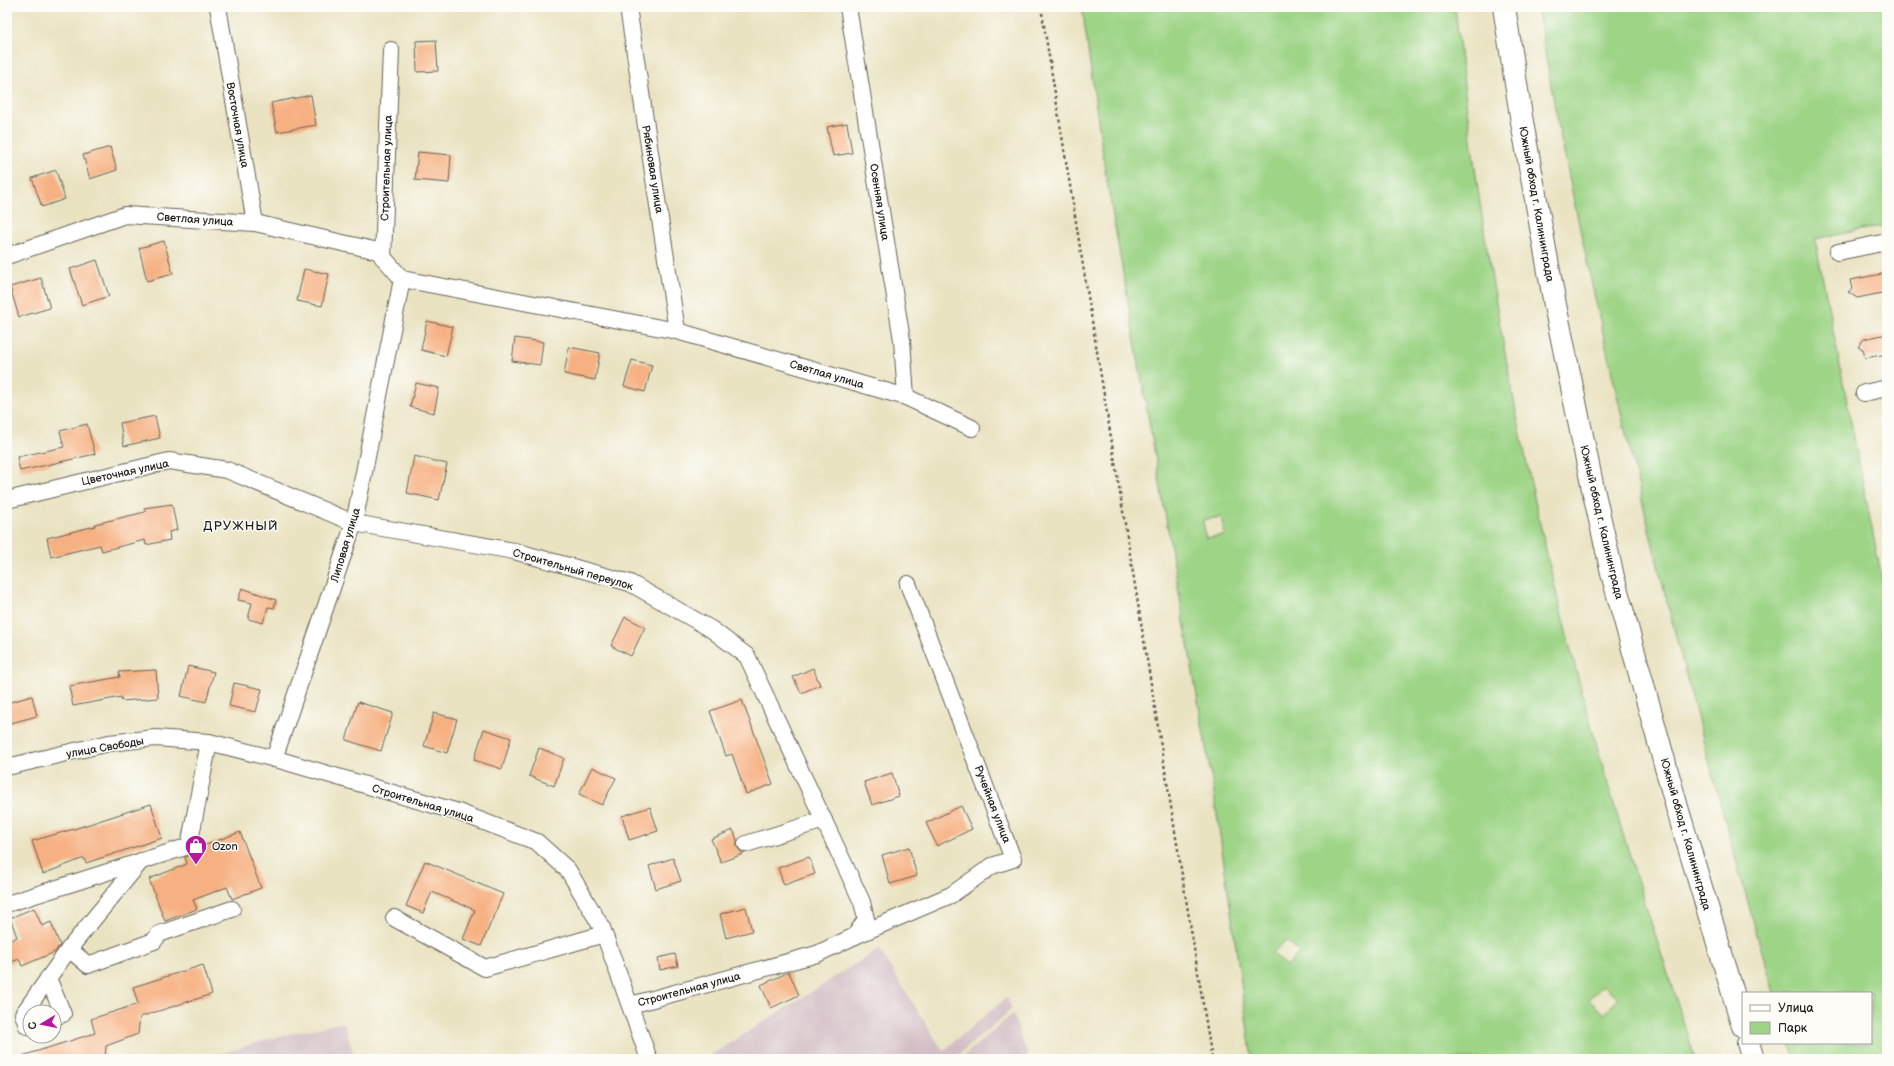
<svg xmlns="http://www.w3.org/2000/svg" width="1894" height="1066" font-family="'Balsamiq Sans',sans-serif">
	<rect width="100%" height="100%" fill="#fdfcf7"/>
	<filter id="ink" filterUnits="userSpaceOnUse"><feTurbulence type="fractalNoise" baseFrequency=".025" numOctaves="2"/><feDisplacementMap in="SourceGraphic" scale="8" xChannelSelector="R" yChannelSelector="G"/><feConvolveMatrix kernelMatrix="1 2 1 2 8 2 1 2 1" color-interpolation-filters="sRGB"/></filter>
	<filter id="wash" filterUnits="userSpaceOnUse"><feTurbulence type="fractalNoise" baseFrequency=".012" numOctaves="4" result="noise"/><feDisplacementMap in="SourceGraphic" scale="16" xChannelSelector="R" yChannelSelector="G"/><feGaussianBlur stdDeviation="0.9" result="paint"/><feColorMatrix in="noise" values="0 0 0 0 0 0 0 0 0 0 0 0 0 0 0 0 0 1.4 0 .05"/><feComposite in="paint" operator="in"/></filter>
	<g filter="url(#wash)">
		<rect width="100%" height="100%" fill="#eae3c2"/>
		<!-- industrial -->
		<g fill="#d2bdc5">
			<polygon points="879,949 943,1051 1007,997 1012,1009 953,1059 705,1059"/>
			<polygon points="1013,1014 1029,1059 960,1059"/>
			<polygon points="344,1022 355,1059 204,1059 272,1038"/>
		</g>
		<!-- green -->
		<g fill="#9dd486" stroke="#5c7851" fill-rule="evenodd">
			<path d="M1082 7H1455C1481 251 1526 496 1593 732 1623 842 1661 950 1695 1059H1252L1213 787 1105 170ZM1221 517 1225 535 1206 538 1203 520ZM1286 940 1299 953 1286 966 1273 953ZM1603 985 1618 998 1605 1014 1589 1000Z"/>
			<path d="M1537 7H1887V225L1815 239 1887 605V1054L1878 1059H1794L1788 1043H1871V993H1774C1695 722 1625 448 1568 172 1556 118 1547 62 1537 7Z"/>
		</g>
		<g id="blocks">
			<!-- building -->
			<g fill="#f6b081">
				<polygon points="436,40 438,71 417,72 416,41"/>
				<polygon points="311,95 316,125 277,132 271,103"/>
				<polygon points="847,123 852,153 833,156 827,127"/>
				<polygon points="110,147 117,170 90,179 83,155"/>
				<polygon points="418,152 451,155 449,183 415,180"/>
				<polygon points="56,170 65,199 42,207 32,178"/>
				<polygon points="164,241 173,274 147,281 139,248"/>
				<polygon points="97,260 109,296 82,305 70,269"/>
				<polygon points="304,269 329,274 322,306 297,301"/>
				<polygon points="1887,273 1887,292 1857,298 1848,292 1852,289 1850,280"/>
				<polygon points="41,278 50,308 19,317 10,287"/>
				<polygon points="427,321 453,327 446,356 421,350"/>
				<polygon points="1887,334 1887,354 1865,358 1863,349 1858,347 1864,339"/>
				<polygon points="515,338 543,342 540,365 512,361"/>
				<polygon points="569,347 600,353 595,380 564,374"/>
				<polygon points="632,360 652,365 645,392 624,386"/>
				<polygon points="416,383 439,388 434,413 410,407"/>
				<polygon points="155,416 160,438 124,446 120,423"/>
				<polygon points="87,424 95,454 20,471 17,457 64,447 60,431"/>
				<polygon points="414,456 447,464 439,500 407,493"/>
				<polygon points="172,504 177,530 169,532 170,540 146,545 145,540 102,551 100,545 51,557 47,538 95,526 95,524 145,512 144,508"/>
				<polygon points="242,588 276,600 274,608 268,607 263,623 248,619 252,603 238,600"/>
				<polygon points="625,617 645,627 631,656 611,646"/>
				<polygon points="188,666 214,672 206,702 181,696"/>
				<polygon points="813,668 820,685 801,693 793,677"/>
				<polygon points="156,670 158,698 122,701 121,697 73,706 69,686 120,677 119,672"/>
				<polygon points="234,683 262,689 256,712 229,706"/>
				<polygon points="32,696 37,716 7,724 7,703"/>
				<polygon points="742,700 773,784 746,794 732,754 726,756 710,711"/>
				<polygon points="358,702 393,713 381,751 346,740"/>
				<polygon points="434,713 457,719 447,753 424,746"/>
				<polygon points="484,729 511,738 502,769 474,760"/>
				<polygon points="539,748 564,758 554,786 529,776"/>
				<polygon points="592,767 616,778 602,805 579,794"/>
				<polygon points="892,773 899,796 872,805 864,782"/>
				<polygon points="151,804 162,838 86,863 84,858 43,874 32,841 74,829"/>
				<polygon points="961,806 972,829 937,846 926,823"/>
				<polygon points="650,807 658,831 629,840 622,816"/>
				<polygon points="733,830 737,840 737,847 743,854 721,862 711,839"/>
				<polygon points="240,832 261,888 232,899 227,887 193,900 197,909 165,921 149,879 187,864 185,857 196,853 198,848"/>
				<polygon points="909,847 917,876 890,884 882,855"/>
				<polygon points="809,857 815,874 784,885 778,868"/>
				<polygon points="673,858 681,881 656,889 649,866"/>
				<polygon points="425,861 503,894 481,946 463,939 475,910 432,892 423,913 406,906"/>
				<polygon points="746,907 752,931 726,938 720,914"/>
				<polygon points="34,908 42,926 51,922 60,945 55,952 22,966 19,959 7,964 7,942 17,937 10,918"/>
				<polygon points="675,954 678,966 660,970 658,958"/>
				<polygon points="203,965 212,994 140,1017 138,1034 106,1046 105,1059 22,1059 22,1056 95,1033 91,1019 138,1004 133,987"/>
				<polygon points="789,972 799,995 771,1008 761,985"/>
			</g>
		</g>
	</g>
	<g filter="url(#ink)">
		<use href="#blocks" fill-opacity="0" stroke="#646256" stroke-width="1"/>
		<g fill="none" stroke-linecap="round" stroke-linejoin="round">
			<!-- minor casing -->
			<g stroke="#646256" stroke-width="18">
				<g id="minor">
					<polyline points="218,7 255,223"/>
					<polyline points="628,7 677,331"/>
					<polyline points="848,7 902,340 906,397"/>
					<polyline points="1838,252 1887,242"/>
					<polyline points="7,256 125,215 255,223 378,251 402,279"/>
					<polyline points="383,258 391,50"/>
					<polyline points="402,279 677,331 906,397 972,428"/>
					<polyline points="1864,393 1887,388"/>
					<polyline points="7,500 169,461 227,470 354,523 514,551 630,583 711,629 747,656 862,902 866,919 855,936 817,954 631,1005"/>
					<polyline points="274,759 354,523 402,279"/>
					<polyline points="7,767 109,743 155,738 209,742 283,761 458,812 537,842 568,870 602,928 649,1059"/>
					<polyline points="746,844 824,820"/>
					<polyline points="7,904 189,846 209,742"/>
					<polyline points="394,918 485,968 604,934"/>
					<polyline points="855,936 951,895 992,866 1013,859 908,584"/>
					<polyline points="69,949 88,965 154,941 159,934 232,909"/>
					<polyline points="48,978 63,1014 54,1017"/>
					<polyline points="30,1025 27,1026 23,1014 69,949 141,861"/>
				</g>
			</g>
			<!-- highway casing -->
			<g stroke="#646256" stroke-width="24">
				<g id="highway">
					<polyline points="1504,7 1522,122 1555,305 1593,489 1613,577 1678,811 1743,1026"/>
					<polyline points="1748,1043 1753,1059"/>
				</g>
			</g>
			<!-- path -->
			<polyline stroke="#646256" stroke-width="2.5" stroke-dasharray="3 3" stroke-linecap="butt" points="1041,7 1212,1059"/>
			<!-- minor -->
			<use href="#minor" stroke="#fff" stroke-width="16"/>
			<!-- highway -->
			<use href="#highway" stroke="#fff" stroke-width="22"/>
		</g>
	</g>
	<!-- icons -->
	<defs>
		<g id="shop-pin" transform="scale(1.15)"><path d="M0 17L-7.5 6A9.5 9.5 0 1 1 7.5 6Z" fill="#b5179e" stroke="#fdfcf7"/><path d="M-5-2.5h2.3a2.7 3.5 0 0 1 5.4 0H5L5.5 6h-11ZM-1.5-2.5h3a1.5 2.3 0 0 0-3 0Z" fill="#fff"/></g>
	</defs>
	<g fill-rule="evenodd">
		<use href="#shop-pin" x="196" y="846"/>
	</g>
	<g text-anchor="middle" stroke-width="3" stroke-linejoin="round" paint-order="stroke">
		<!-- street labels -->
		<g font-size="11" fill="#1c1c1c" stroke="#fdfcf7">
			<text transform="translate(238 125) rotate(80)" y="4">Восточная улица</text>
			<text transform="translate(386 168) rotate(-88)" y="4">Строительная улица</text>
			<text transform="translate(653 169) rotate(81)" y="4">Рябиновая улица</text>
			<text transform="translate(880 202) rotate(81)" y="4">Осенняя улица</text>
			<text transform="translate(1537 204) rotate(80)" y="4">Южный обход г. Калининграда</text>
			<text transform="translate(195 219) rotate(4)" y="4">Светлая улица</text>
			<text transform="translate(827 374) rotate(16)" y="4">Светлая улица</text>
			<text transform="translate(125 472) rotate(-12)" y="4">Цветочная улица</text>
			<text transform="translate(1602 522) rotate(77)" y="4">Южный обход г. Калининграда</text>
			<text transform="translate(345 545) rotate(-73)" y="4">Липовая улица</text>
			<text transform="translate(573 569) rotate(16)" y="4">Строительный переулок</text>
			<text transform="translate(105 747) rotate(-10)" y="4">улица Свободы</text>
			<text transform="translate(423 803) rotate(17)" y="4">Строительная улица</text>
			<text transform="translate(993 804) rotate(69)" y="4">Ручейная улица</text>
			<text transform="translate(1686 834) rotate(74)" y="4">Южный обход г. Калининграда</text>
			<text transform="translate(689 989) rotate(-15)" y="4">Строительная улица</text>
		</g>
		<!-- poi labels -->
		<g font-size="11" fill="#1c1c1c" stroke="#fdfcf7" text-anchor="start">
			<text x="212" y="850">Ozon</text>
		</g>
		<!-- quarter labels -->
		<g font-size="13" letter-spacing="1" fill="#1c1c1c" stroke="#fdfcf7">
			<text x="241" y="530">ДРУЖНЫЙ</text>
		</g>
	</g>
	<!-- margin -->
	<rect width="1894" height="1066" fill="none" stroke="#fdfcf7" stroke-width="24"/>
	<!-- legend -->
	<rect x="1742" y="992" width="130" height="52" fill="#fdfcf7" stroke="#a3a29f"/>
	<rect x="1750" y="1005" width="20" height="6" fill="#ffffff" stroke="#a3a29f"/>
	<text x="1778" y="1012" font-size="12" fill="#1c1c1c">Улица</text>
	<rect x="1750" y="1022" width="20" height="12" fill="#9dd486" stroke="#a3a29f"/>
	<text x="1778" y="1032" font-size="12" fill="#1c1c1c">Парк</text>
	<!-- north arrow -->
	<g transform="translate(42 1024) rotate(260)"><circle r="19" fill="#fdfcf7" stroke="#a3a29f"/>
	<path d="M0-3L7 15L0 10L-7 15Z" fill="#b5179e"/>
	<text y="-6" font-size="11" font-weight="bold" text-anchor="middle" fill="#1c1c1c">С</text>
	</g>
</svg>
